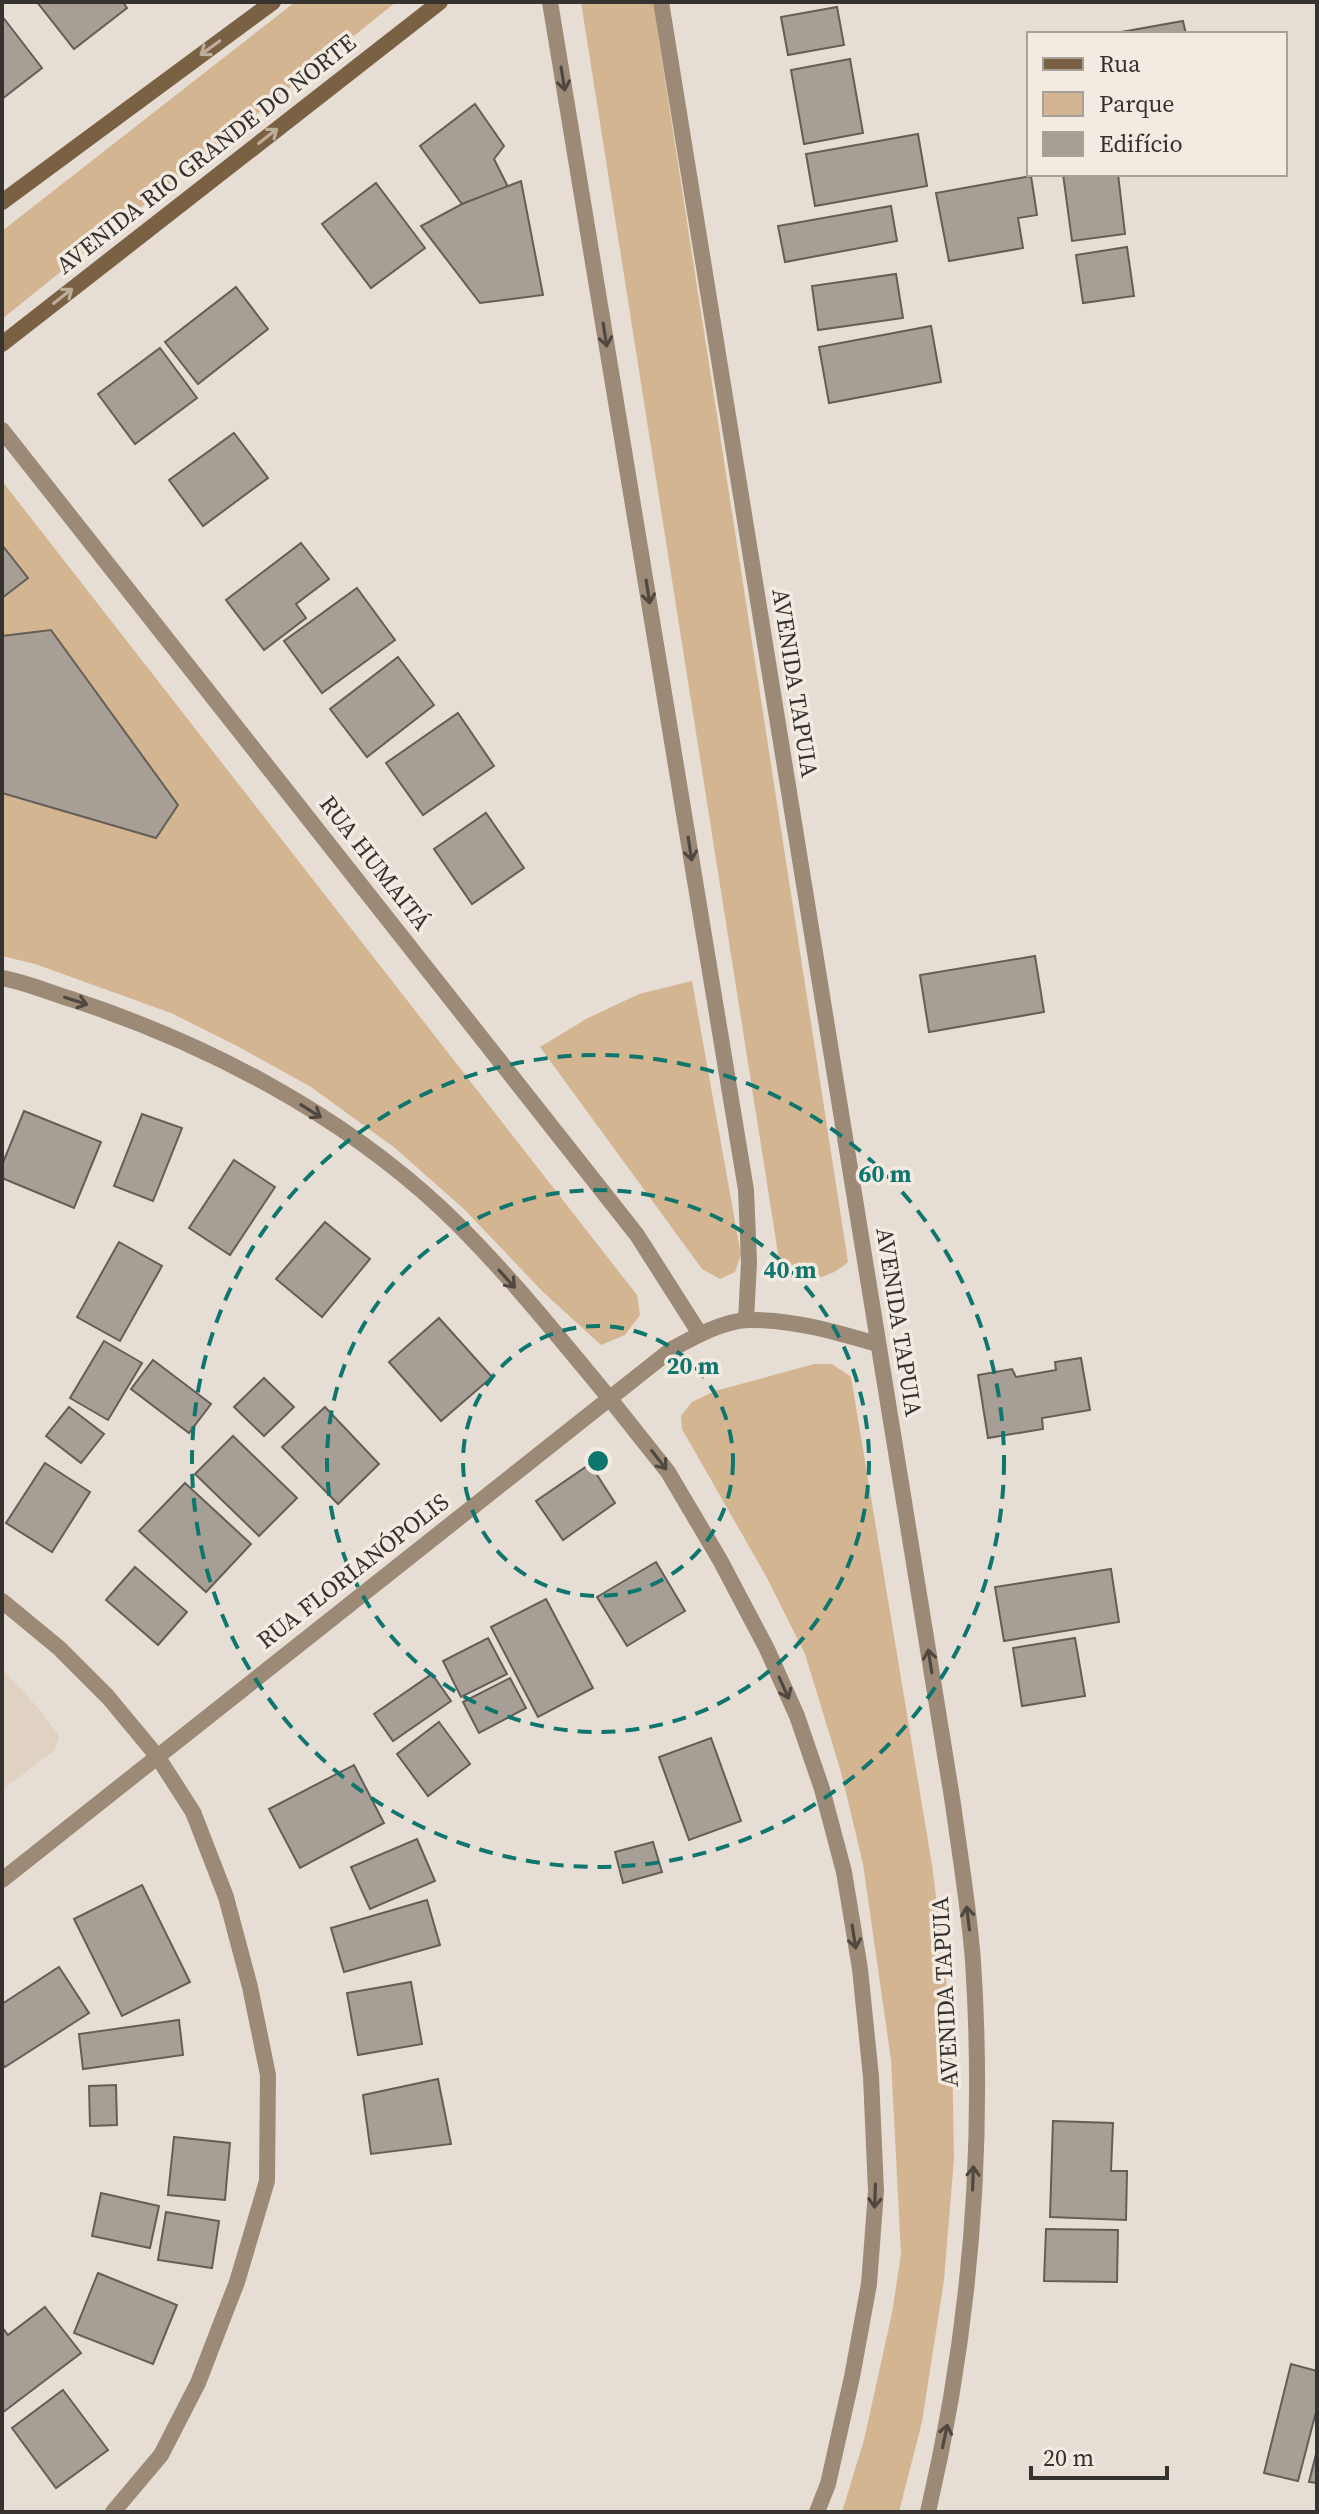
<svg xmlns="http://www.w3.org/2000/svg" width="1319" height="2514" font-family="'Source Serif 4',serif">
	<rect width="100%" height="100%" fill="#e6ddd4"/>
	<!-- built -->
	<polygon fill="#dfd2c2" points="2,1669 40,1710 59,1736 55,1750 2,1790"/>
	<!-- green -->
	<g fill="#d4b591">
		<polygon points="295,2 396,2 2,319 2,231"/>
		<path d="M581 2H653L848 1262C831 1277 817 1279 795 1281L780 1266Z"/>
		<polygon points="2,481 637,1295 640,1315 625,1335 601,1345 542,1291 465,1210 395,1148 311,1087 239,1047 171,1013 35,964 2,956"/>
		<polygon points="692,981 741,1255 735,1272 720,1279 702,1269 540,1047 588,1018 639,994"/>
		<polygon points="814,1364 832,1364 851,1377 932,1865 945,1968 952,2049 954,2159 944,2280 922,2422 899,2512 842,2512 864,2440 892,2313 901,2254 891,2060 863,1864 841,1772 805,1654 766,1576 682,1429 681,1416 692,1402 715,1391"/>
	</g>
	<!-- building -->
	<g fill="#a79f96" stroke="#655e56" stroke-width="2">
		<polygon points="37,2 123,2 127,8 74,49"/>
		<polygon points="837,7 844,45 788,55 781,17"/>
		<polygon points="2,16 42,68 2,99"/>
		<polygon points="1183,21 1186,34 1110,34"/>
		<polygon points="850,59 863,133 804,144 791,70"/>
		<polygon points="475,104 504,146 494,159 508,187 462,204 420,146"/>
		<polygon points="918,134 927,186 815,206 806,154"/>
		<polygon points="1063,174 1118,174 1125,234 1072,241"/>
		<polygon points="1031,176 1037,215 1018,218 1023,248 949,261 936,193"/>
		<polygon points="521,181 543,295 480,303 421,226 462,204"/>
		<polygon points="376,183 425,248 371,288 322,224"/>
		<polygon points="891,206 897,241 785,262 778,226"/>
		<polygon points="1127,247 1134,296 1083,303 1076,255"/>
		<polygon points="896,274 903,318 818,330 812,286"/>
		<polygon points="236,287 268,329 198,384 165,342"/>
		<polygon points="931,326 941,382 829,403 819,347"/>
		<polygon points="160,348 197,398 135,444 98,394"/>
		<polygon points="234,433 268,478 203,526 169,480"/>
		<polygon points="301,543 329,579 296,604 306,618 264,650 226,600"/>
		<polygon points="2,545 28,578 2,598"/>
		<polygon points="357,588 395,640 322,693 284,641"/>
		<polygon points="51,630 178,805 156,838 2,793 2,636"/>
		<polygon points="398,657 434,705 367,757 330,709"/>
		<polygon points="458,713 494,766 423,815 386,763"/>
		<polygon points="486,813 524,868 472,904 434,849"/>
		<polygon points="1035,956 1044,1012 929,1032 920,975"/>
		<polygon points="24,1111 101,1142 74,1208 2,1178 2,1165"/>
		<polygon points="142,1114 182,1128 153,1201 114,1186"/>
		<polygon points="234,1160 275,1187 230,1255 189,1228"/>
		<polygon points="325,1222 370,1259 322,1317 276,1279"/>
		<polygon points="119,1242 162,1266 120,1341 77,1317"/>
		<polygon points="439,1318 492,1377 441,1421 389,1362"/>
		<polygon points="104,1341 142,1363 108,1420 70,1398"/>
		<polygon points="1081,1358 1090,1410 1042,1418 1043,1429 988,1438 978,1375 1012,1369 1016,1377 1056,1370 1055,1362"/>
		<polygon points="153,1360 211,1404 189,1433 131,1389"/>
		<polygon points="264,1378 294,1407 264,1436 234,1407"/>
		<polygon points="69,1407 104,1434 81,1463 46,1436"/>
		<polygon points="325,1407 379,1464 338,1504 282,1447"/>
		<polygon points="233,1436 297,1498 259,1536 195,1474"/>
		<polygon points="45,1463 90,1492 52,1552 6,1523"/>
		<polygon points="590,1464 615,1503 563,1540 536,1501"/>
		<polygon points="185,1483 251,1544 206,1592 139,1531"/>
		<polygon points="656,1562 685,1611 627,1646 597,1597"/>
		<polygon points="135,1567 187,1612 158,1645 106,1600"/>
		<polygon points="1111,1569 1119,1622 1004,1641 995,1587"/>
		<polygon points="546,1599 593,1688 538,1717 491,1627"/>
		<polygon points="488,1638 507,1674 461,1697 443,1661"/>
		<polygon points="1075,1638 1085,1696 1022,1706 1013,1648"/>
		<polygon points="432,1674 451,1701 393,1741 374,1714"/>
		<polygon points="510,1678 526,1708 479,1733 463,1702"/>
		<polygon points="439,1722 470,1764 428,1796 397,1754"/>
		<polygon points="711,1738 741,1821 689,1840 659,1757"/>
		<polygon points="354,1765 384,1823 300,1868 269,1809"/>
		<polygon points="417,1839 435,1881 370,1909 351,1867"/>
		<polygon points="653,1842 662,1872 623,1883 615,1852"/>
		<polygon points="142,1885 190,1982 122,2016 74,1919"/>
		<polygon points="427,1900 440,1945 344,1972 331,1928"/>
		<polygon points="59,1967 89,2013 5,2067 2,2063 2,2004"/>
		<polygon points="411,1982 422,2044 358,2055 347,1993"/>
		<polygon points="179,2020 183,2055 83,2069 79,2034"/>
		<polygon points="438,2079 451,2144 371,2154 363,2095"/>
		<polygon points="116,2085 117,2125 90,2126 89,2086"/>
		<polygon points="1053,2121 1113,2123 1111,2171 1127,2171 1126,2220 1050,2217"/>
		<polygon points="174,2137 230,2143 225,2200 168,2195"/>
		<polygon points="101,2193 159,2206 150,2248 92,2236"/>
		<polygon points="166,2212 219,2221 212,2268 158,2260"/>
		<polygon points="1046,2229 1118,2230 1117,2282 1044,2281"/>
		<polygon points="98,2273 177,2305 153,2364 74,2333"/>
		<polygon points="45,2307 81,2353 2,2413 2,2327 8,2335"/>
		<polygon points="1291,2364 1317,2371 1317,2408 1298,2481 1264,2473"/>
		<polygon points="63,2390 108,2450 56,2488 12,2428"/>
		<polygon points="1317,2450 1317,2483 1309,2482"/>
	</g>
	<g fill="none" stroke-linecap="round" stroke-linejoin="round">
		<!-- minor -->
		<g stroke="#9c8a76" stroke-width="16">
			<polyline points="2,430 637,1235 700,1334"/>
			<path d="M2 978C25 982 48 992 71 999 205 1043 338 1112 442 1209 503 1267 557 1335 610 1399"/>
			<polyline points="2,1601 59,1648 108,1697 157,1756 193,1812 226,1897 250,1987 268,2075 267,2181 237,2282 198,2383 161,2455 113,2512"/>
		</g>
		<!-- tertiary -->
		<g stroke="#9c8a76" stroke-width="16">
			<polyline points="550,2 746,1190 749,1262 746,1320"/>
			<path d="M661 2 953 1804C960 1856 969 1909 973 1961 985 2145 970 2333 928 2512"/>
			<polyline points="610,1399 668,1472 720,1560 767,1649 797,1716 822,1789 844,1872 860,1969 871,2077 876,2191 869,2284 852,2377 828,2484 817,2512"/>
			<path d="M2 1880 672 1349C694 1337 723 1321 748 1320 792 1319 836 1332 877 1344"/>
		</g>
		<!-- secondary -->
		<g stroke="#7b6143" stroke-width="16">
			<polyline points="2,202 273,2"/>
			<polyline points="2,344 440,2"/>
		</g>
	</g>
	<!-- one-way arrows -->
	<defs><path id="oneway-shaft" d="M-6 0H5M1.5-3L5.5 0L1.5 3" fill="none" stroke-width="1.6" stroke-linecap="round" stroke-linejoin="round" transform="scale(2)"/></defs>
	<g stroke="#bdad9a">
		<use href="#oneway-shaft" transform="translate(210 48) rotate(144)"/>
		<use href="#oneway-shaft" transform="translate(268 136) rotate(-38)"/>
		<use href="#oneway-shaft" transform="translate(63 296) rotate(-38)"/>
	</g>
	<g stroke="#4f4841">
		<use href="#oneway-shaft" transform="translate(563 79) rotate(81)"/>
		<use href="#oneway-shaft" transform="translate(605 335) rotate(81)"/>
		<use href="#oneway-shaft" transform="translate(648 592) rotate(81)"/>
		<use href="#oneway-shaft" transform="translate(690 849) rotate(81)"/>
		<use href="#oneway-shaft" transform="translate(76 1001) rotate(18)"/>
		<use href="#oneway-shaft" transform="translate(311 1111) rotate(32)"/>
		<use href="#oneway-shaft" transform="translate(507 1279) rotate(48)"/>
		<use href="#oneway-shaft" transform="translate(659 1460) rotate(52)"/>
		<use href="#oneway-shaft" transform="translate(930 1661) rotate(-99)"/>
		<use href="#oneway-shaft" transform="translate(784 1688) rotate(66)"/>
		<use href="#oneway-shaft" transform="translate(968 1918) rotate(-97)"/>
		<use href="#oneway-shaft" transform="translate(854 1937) rotate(81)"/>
		<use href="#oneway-shaft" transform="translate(973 2178) rotate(-88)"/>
		<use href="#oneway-shaft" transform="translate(875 2196) rotate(92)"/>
		<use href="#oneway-shaft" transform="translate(945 2436) rotate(-78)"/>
	</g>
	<!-- distance rings -->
	<g fill="none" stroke="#0f766e" stroke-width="4" stroke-dasharray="14 10">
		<circle cx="598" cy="1461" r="135"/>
		<circle cx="598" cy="1461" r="271"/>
		<circle cx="598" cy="1461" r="406"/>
	</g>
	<g text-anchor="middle" stroke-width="7" stroke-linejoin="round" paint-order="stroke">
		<!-- street labels -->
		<g font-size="24" fill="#35322f" stroke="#f3ebe1">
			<text transform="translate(206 154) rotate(-38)" y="8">AVENIDA RIO GRANDE DO NORTE</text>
			<text transform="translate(795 683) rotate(81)" y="8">AVENIDA TAPUIA</text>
			<text transform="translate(375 863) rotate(52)" y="8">RUA HUMAITÁ</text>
			<text transform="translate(899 1322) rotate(81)" y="8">AVENIDA TAPUIA</text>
			<text transform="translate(353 1571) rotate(-38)" y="8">RUA FLORIANÓPOLIS</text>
			<text transform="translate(945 1992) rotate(-93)" y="8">AVENIDA TAPUIA</text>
		</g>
	</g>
	<circle cx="598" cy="1461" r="12" fill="#0f766e" stroke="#f3ebe1" stroke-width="4"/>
	<g font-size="24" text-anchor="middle" font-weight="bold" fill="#0f766e" stroke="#f3ebe1" stroke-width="7" stroke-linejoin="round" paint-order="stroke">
		<text x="885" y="1182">60 m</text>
		<text x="790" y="1278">40 m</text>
		<text x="693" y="1374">20 m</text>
	</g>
	<!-- border -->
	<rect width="1319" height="2514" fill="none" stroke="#35322f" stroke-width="8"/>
	<!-- legend -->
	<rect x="1027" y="32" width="260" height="144" fill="#f3ebe1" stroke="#a7a19a" stroke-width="2"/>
	<rect x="1043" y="58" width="40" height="12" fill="#7b6143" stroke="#a7a19a" stroke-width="2"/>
	<text x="1099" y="72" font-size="24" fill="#35322f">Rua</text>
	<rect x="1043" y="92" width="40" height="24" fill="#d4b591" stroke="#a7a19a" stroke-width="2"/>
	<text x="1099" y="112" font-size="24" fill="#35322f">Parque</text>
	<rect x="1043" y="132" width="40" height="24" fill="#a79f96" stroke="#a7a19a" stroke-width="2"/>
	<text x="1099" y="152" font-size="24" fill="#35322f">Edifício</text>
	<!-- scale -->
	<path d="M1031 2466v12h136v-12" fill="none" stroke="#35322f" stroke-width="4"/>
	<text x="1043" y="2466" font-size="24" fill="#35322f" stroke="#f3ebe1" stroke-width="6" paint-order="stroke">20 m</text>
</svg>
